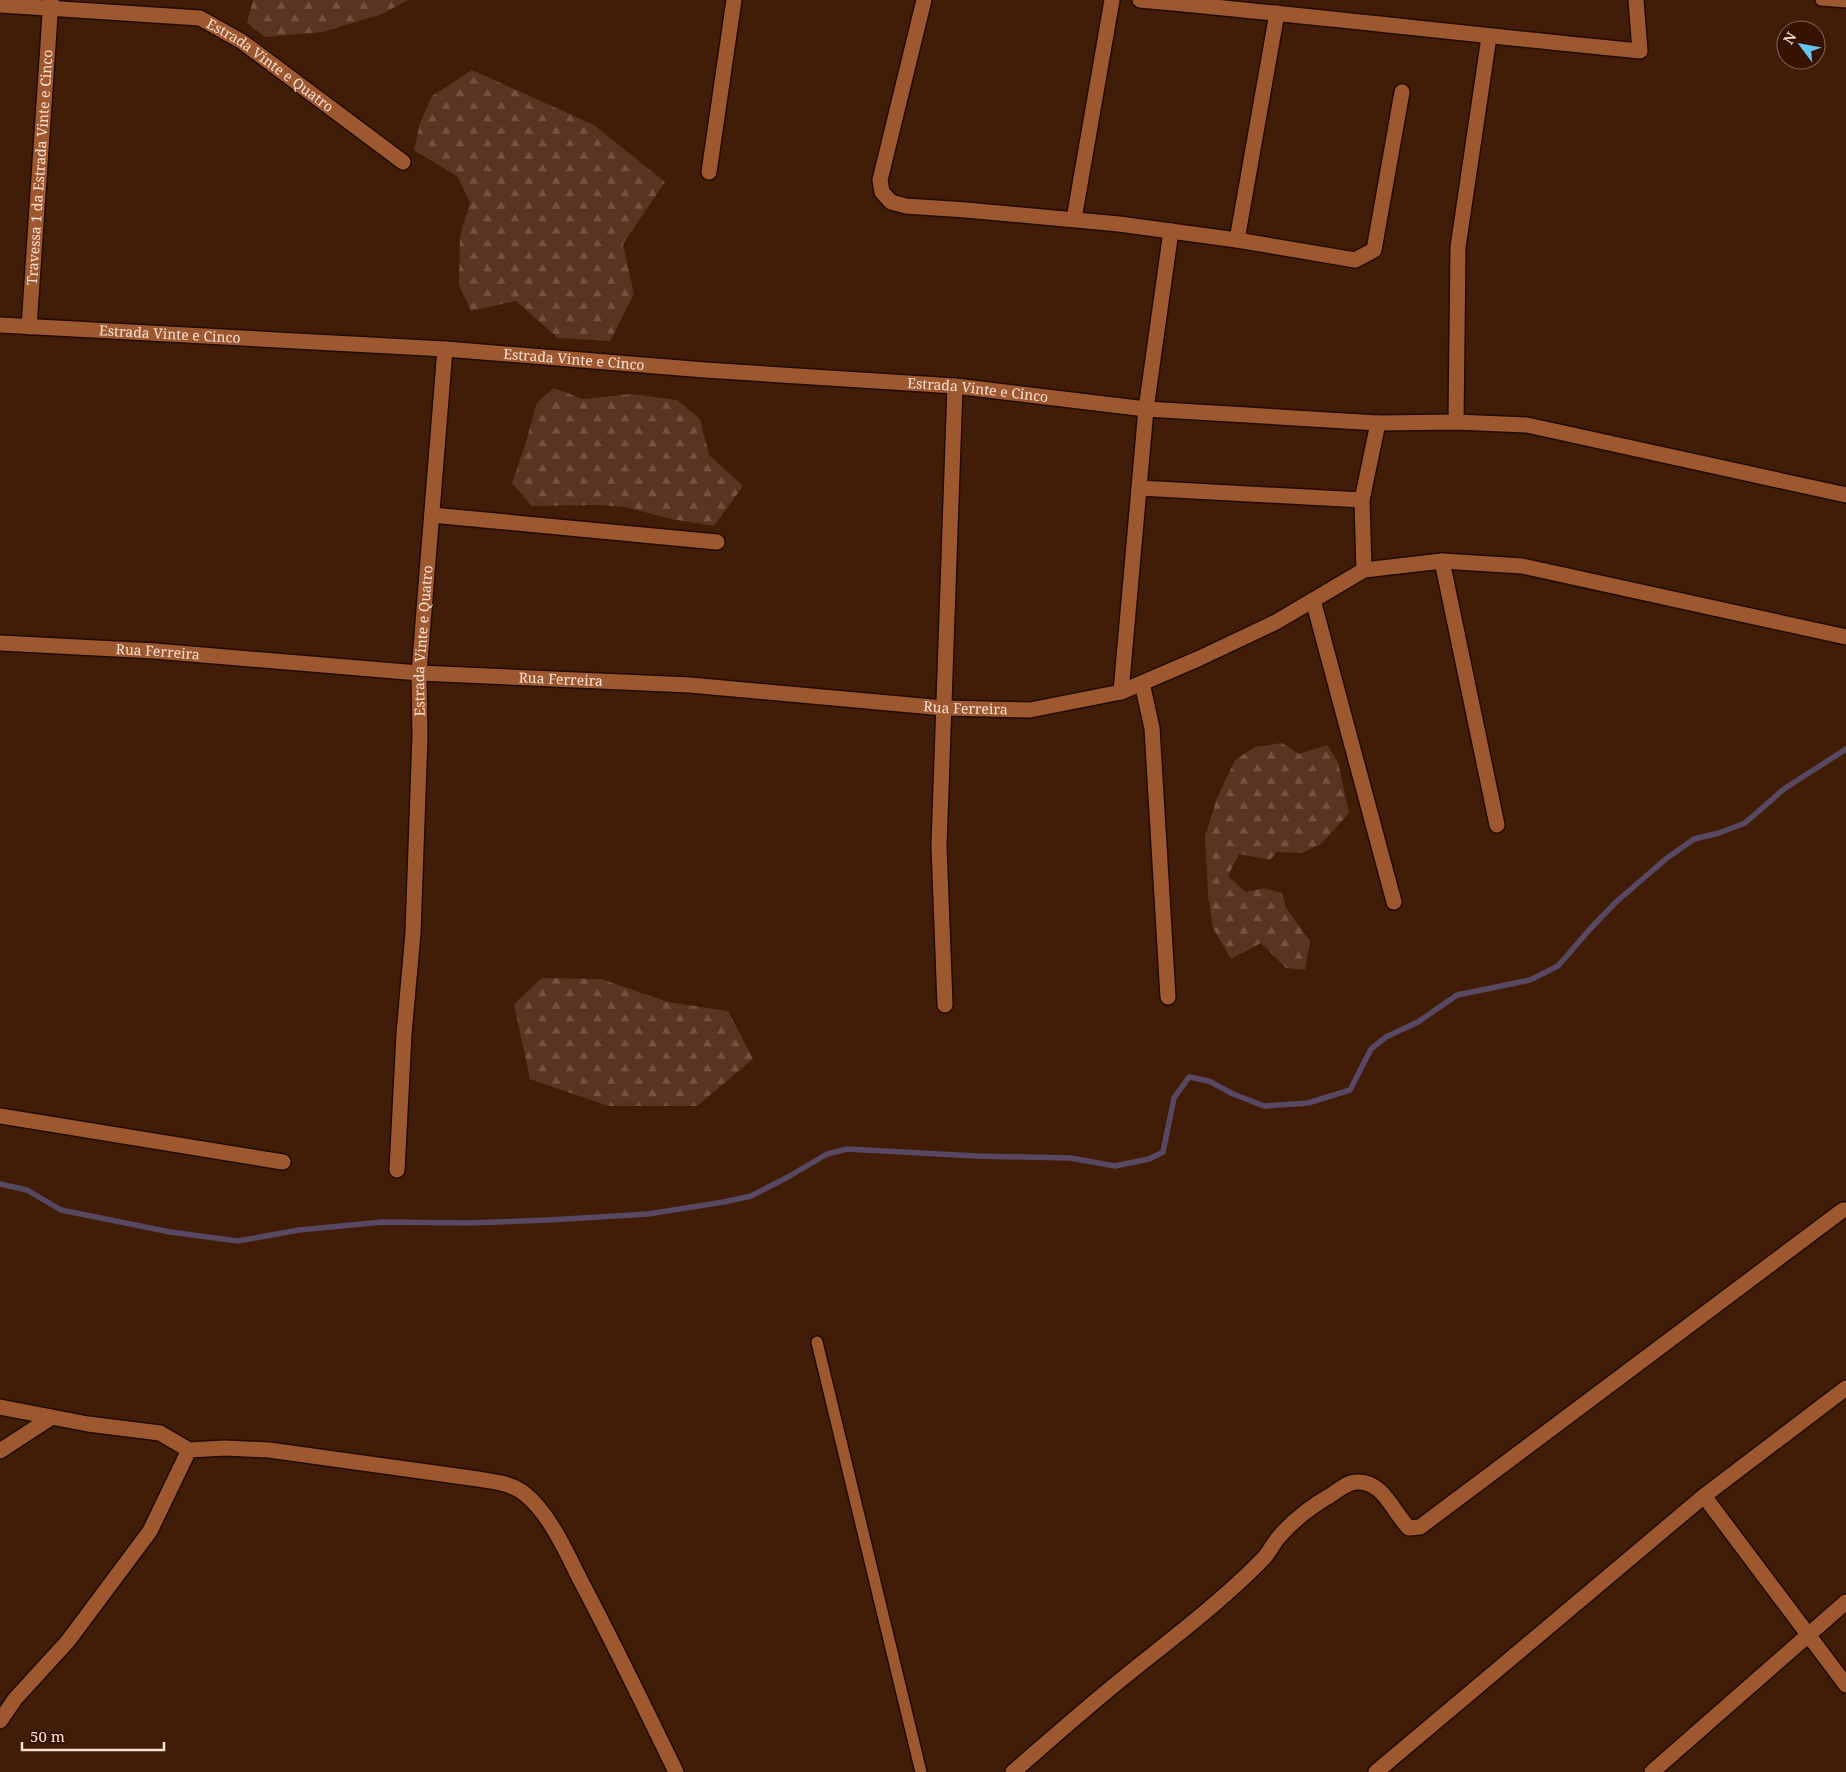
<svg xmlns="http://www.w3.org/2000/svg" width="1846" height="1772" font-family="'Noto Serif',serif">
	<defs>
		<pattern id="forest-firs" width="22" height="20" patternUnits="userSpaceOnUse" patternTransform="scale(1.25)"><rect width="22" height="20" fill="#593521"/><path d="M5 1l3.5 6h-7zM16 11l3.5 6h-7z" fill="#725240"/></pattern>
	</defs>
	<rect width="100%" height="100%" fill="#411d07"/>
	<!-- forest -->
	<g fill="url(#forest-firs)">
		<polygon points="253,0 408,0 382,14 323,32 265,37 247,23"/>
		<polygon points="472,70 594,125 665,182 623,244 634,294 610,341 558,338 516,301 471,311 459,285 460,236 470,203 458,177 414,150 420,123 432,96"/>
		<polygon points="554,388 583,399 631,394 677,400 700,419 709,455 743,486 714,526 671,519 625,507 598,505 532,506 512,483 525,445 537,403"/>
		<polygon points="1282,743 1299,754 1327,745 1338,762 1349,813 1321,844 1302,853 1277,852 1270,860 1239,854 1228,876 1246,892 1264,888 1282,893 1286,908 1310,941 1305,970 1286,968 1261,943 1231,959 1213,928 1208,895 1205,836 1217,798 1235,760 1255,747"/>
		<polygon points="542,978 601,979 668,1002 728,1011 753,1059 697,1106 608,1106 530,1079 514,1004"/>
	</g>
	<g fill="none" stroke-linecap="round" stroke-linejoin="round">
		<!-- stream -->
		<polyline stroke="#584863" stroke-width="5.5" points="0,1184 27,1190 61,1210 170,1232 238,1241 299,1230 383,1222 469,1223 549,1220 648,1214 724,1202 751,1196 788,1177 827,1154 847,1149 976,1156 1070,1158 1115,1166 1149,1159 1163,1152 1174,1098 1189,1077 1209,1081 1233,1094 1264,1106 1308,1103 1350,1090 1371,1049 1386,1037 1418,1022 1457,995 1530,980 1558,966 1590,929 1616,902 1667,858 1694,839 1719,833 1745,823 1784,789 1846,749"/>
		<!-- lane casing -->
		<g stroke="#200b01" stroke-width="14">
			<g id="lane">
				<polyline points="1821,0 1846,2"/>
				<polyline points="817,1342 921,1772"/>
			</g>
		</g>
		<!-- street casing -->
		<g stroke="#200b01" stroke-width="18">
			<g id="street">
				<polyline points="924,0 880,180 882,192 891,202 906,206 966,210 1119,224 1237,240 1355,260 1374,250 1402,92"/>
				<path d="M1140 0C1307 15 1473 35 1640 51L1636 0"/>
				<path id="s1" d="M0 5 200 18 241 41 403 162"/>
				<polyline points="709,172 734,0"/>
				<polyline points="1074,219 1112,0"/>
				<polyline points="1237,240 1277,13"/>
				<path id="s2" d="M0 325 445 349 705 370 955 386 1146 409 1378 423 1362 500 1364 570 1276 622 1200 658 1121 692 1146 409 1171 231"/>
				<path id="s3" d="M29 327 51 0"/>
				<polyline points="1456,422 1458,247 1489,37"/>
				<polyline points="1378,423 1456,422 1527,425 1846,495"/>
				<polyline points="1139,488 1362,500"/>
				<polyline points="432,515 717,542"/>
				<polyline points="1442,561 1497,825"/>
				<polyline points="1364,570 1442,561 1522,566 1846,637"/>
				<polyline points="1313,600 1394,902"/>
				<path id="s4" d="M0 643 155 651 419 673 690 685 944 708 1030 710 1121 692"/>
				<polyline points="1142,683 1152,728 1168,997"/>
				<polyline points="945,1005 939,846 955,386"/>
				<polyline points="0,1116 283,1162"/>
				<path id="s5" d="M397 1170 404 1034 413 933 420 736 419 673 445 349"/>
				<polyline points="0,1407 88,1424 160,1433 189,1450"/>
				<polyline points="0,1451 52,1417"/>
				<polyline points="1704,1496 1846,1685"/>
				<path d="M0 1721 15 1699 68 1641 150 1531 189 1450 225 1448 269 1450 478 1479C494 1482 512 1483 525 1494 552 1516 568 1557 584 1587 616 1648 646 1710 676 1772"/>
				<path d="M1013 1772C1051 1739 1088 1706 1128 1674 1174 1637 1222 1601 1263 1559 1269 1553 1273 1544 1278 1538 1294 1519 1310 1507 1331 1495 1339 1490 1347 1482 1357 1482 1383 1480 1394 1514 1409 1528L1420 1527 1843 1210"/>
				<polyline points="1376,1772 1704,1496 1846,1388"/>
				<polyline points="1652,1772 1846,1602"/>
			</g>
		</g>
		<!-- lane -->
		<use href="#lane" stroke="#9e5830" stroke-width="11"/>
		<!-- street -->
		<use href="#street" stroke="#9e5830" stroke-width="15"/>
	</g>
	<g text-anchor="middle" stroke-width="4" stroke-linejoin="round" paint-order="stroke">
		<!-- street labels -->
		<g font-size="14" fill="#f9e1d4" stroke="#361300">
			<text dy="5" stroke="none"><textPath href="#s1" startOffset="285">Estrada Vinte e Quatro</textPath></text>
			<text dy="5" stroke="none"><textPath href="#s3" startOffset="160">Travessa 1 da Estrada Vinte e Cinco</textPath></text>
			<text dy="5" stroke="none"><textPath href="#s2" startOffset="170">Estrada Vinte e Cinco</textPath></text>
			<text dy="5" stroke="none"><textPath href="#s2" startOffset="575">Estrada Vinte e Cinco</textPath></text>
			<text dy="5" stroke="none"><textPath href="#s2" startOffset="980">Estrada Vinte e Cinco</textPath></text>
			<text dy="5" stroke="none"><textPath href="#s5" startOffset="530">Estrada Vinte e Quatro</textPath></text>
			<text dy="5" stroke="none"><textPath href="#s4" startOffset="158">Rua Ferreira</textPath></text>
			<text dy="5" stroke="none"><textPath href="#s4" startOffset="562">Rua Ferreira</textPath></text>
			<text dy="5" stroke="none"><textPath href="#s4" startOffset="968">Rua Ferreira</textPath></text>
		</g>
	</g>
	<!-- north arrow -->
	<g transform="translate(1801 45) rotate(302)"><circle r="24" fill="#361300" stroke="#846555"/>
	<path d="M0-4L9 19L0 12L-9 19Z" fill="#65c5ee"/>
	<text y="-8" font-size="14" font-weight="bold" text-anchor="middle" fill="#f9e1d4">N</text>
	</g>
	<!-- scale -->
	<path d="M22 1742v8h142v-8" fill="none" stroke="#f9e1d4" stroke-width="2.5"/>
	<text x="30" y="1742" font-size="15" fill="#f9e1d4" stroke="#361300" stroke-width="4" paint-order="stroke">50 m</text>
</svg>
